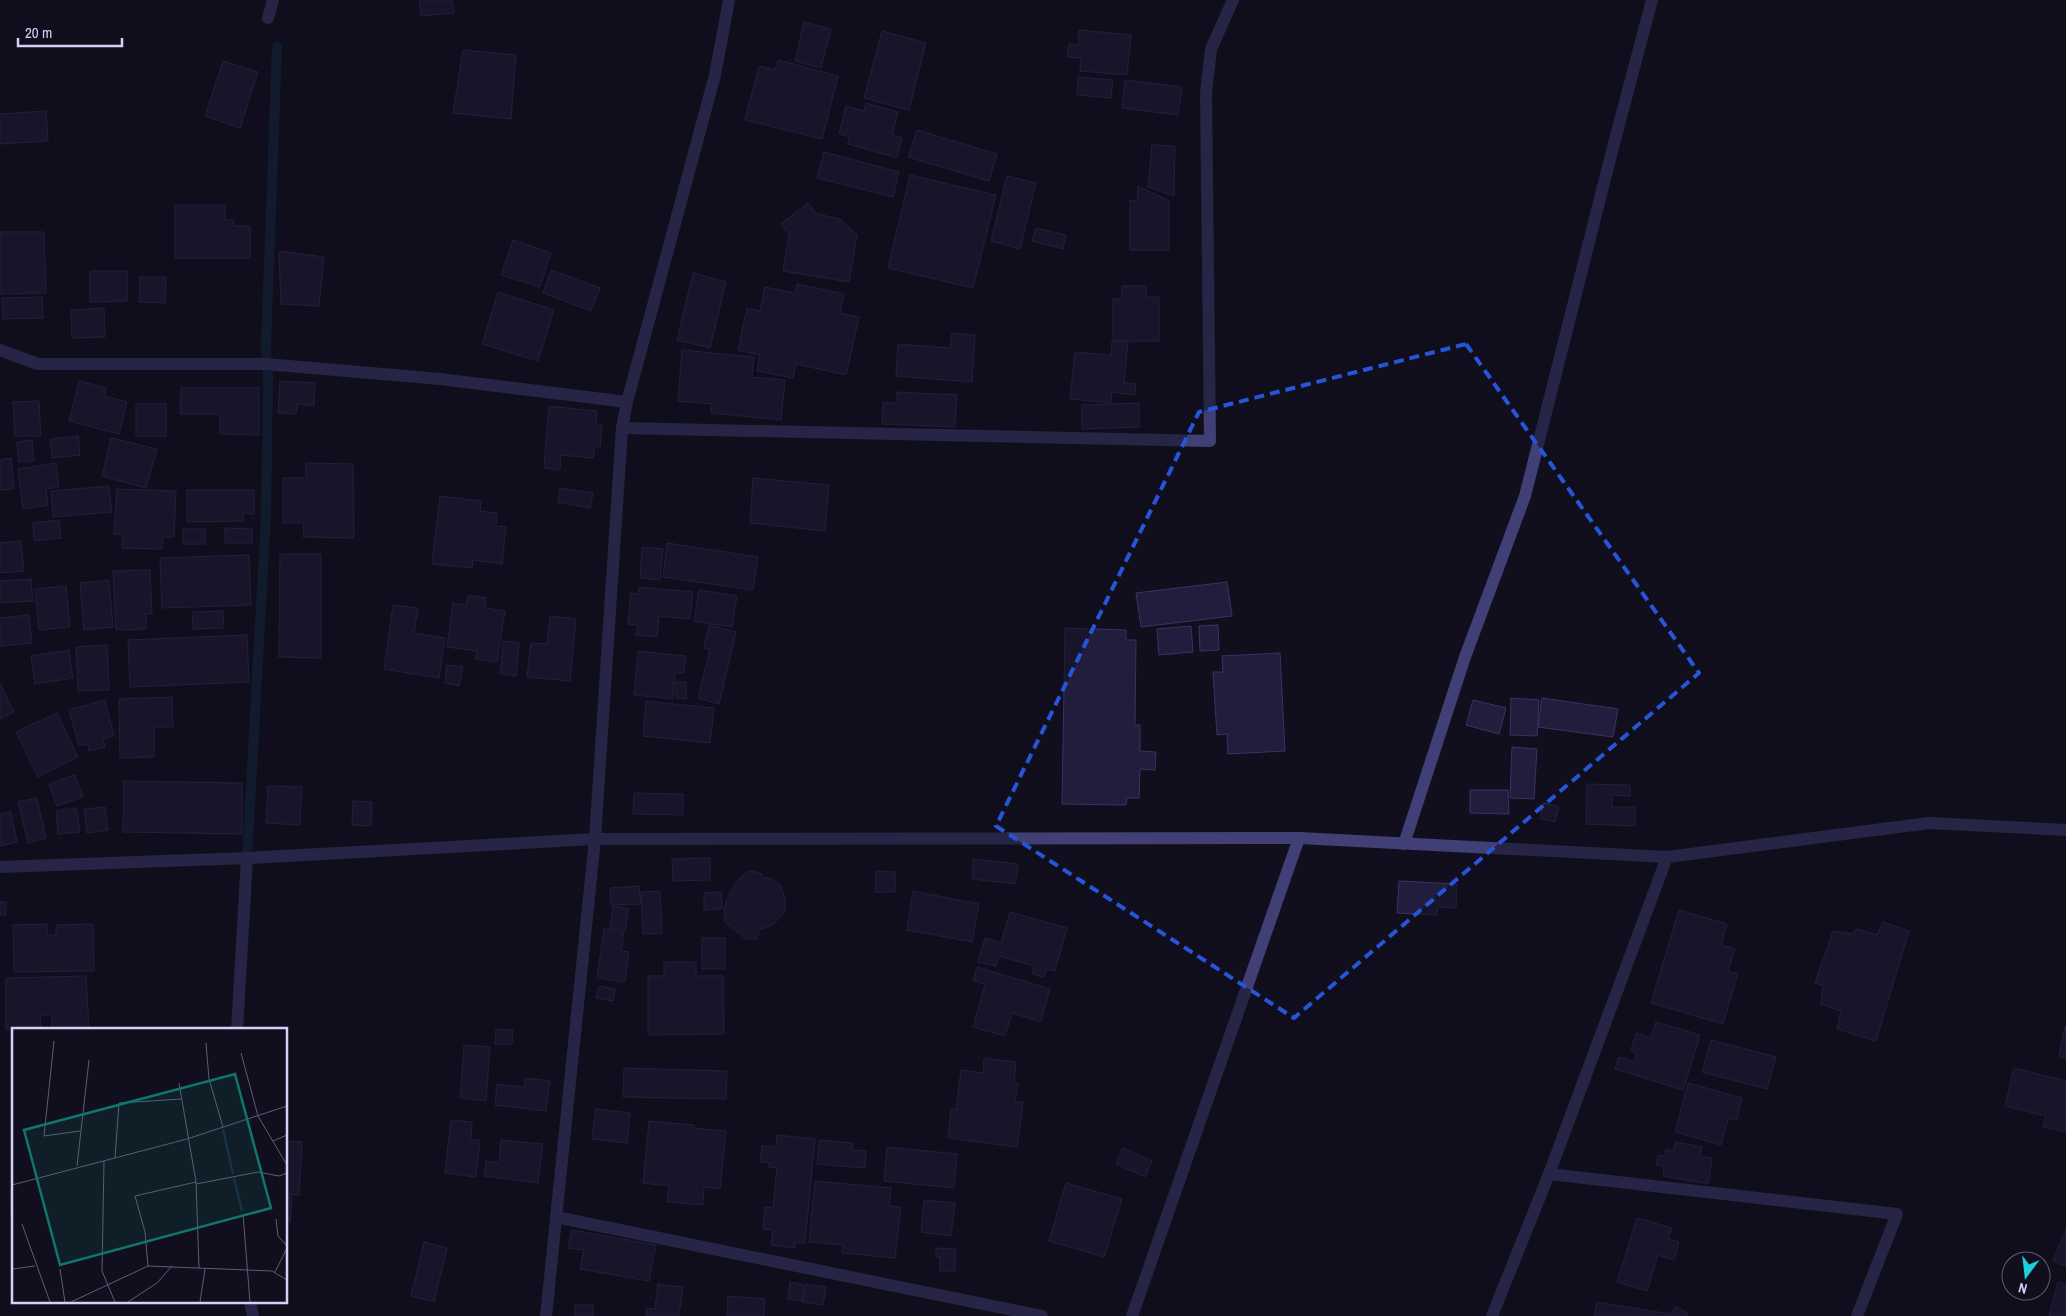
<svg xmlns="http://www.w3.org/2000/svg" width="2066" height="1316" font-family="'Archivo Narrow',sans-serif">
	<rect width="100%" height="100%" fill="#110f1d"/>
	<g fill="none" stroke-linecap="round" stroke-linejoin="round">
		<!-- stream -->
		<polyline stroke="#152841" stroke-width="10" points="247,858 266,515 268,378 266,346 277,47"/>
	</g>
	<!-- building -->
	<g fill="#221d3c" stroke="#3a3265">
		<polygon points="419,0 452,0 454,13 421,16"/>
		<polygon points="804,22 831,29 821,68 795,61"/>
		<polygon points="1079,30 1131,35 1127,75 1080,71 1081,58 1067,57 1069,44 1078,45"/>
		<polygon points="882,31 926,43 909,110 864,98"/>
		<polygon points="463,50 516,55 511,119 453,113"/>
		<polygon points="778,60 838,76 822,139 745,120 759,66 775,70"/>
		<polygon points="223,61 258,72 240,128 205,116"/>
		<polygon points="1078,77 1113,80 1111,98 1077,95"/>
		<polygon points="1125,80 1182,87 1178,115 1122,108"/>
		<polygon points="866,103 898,112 892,135 902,138 897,158 848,144 850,137 839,134 846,106 864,111"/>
		<polygon points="46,111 48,141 0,144 0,114"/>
		<polygon points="917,130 997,154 989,181 908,157"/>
		<polygon points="1152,145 1175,146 1174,196 1148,187"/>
		<polygon points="824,152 899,172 893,197 817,178"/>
		<polygon points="910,175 996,195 973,288 888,268"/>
		<polygon points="1007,176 1036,183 1020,249 991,241"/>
		<polygon points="1138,186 1169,201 1169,250 1130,250 1130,200 1137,201"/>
		<polygon points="808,203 817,214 840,219 857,235 849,282 783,271 789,234 781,224"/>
		<polygon points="175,205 225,205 225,220 233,220 234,226 250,226 250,258 175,258"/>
		<polygon points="1036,228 1066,235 1063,249 1032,241"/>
		<polygon points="0,232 44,232 46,293 0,294"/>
		<polygon points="513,240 551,253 540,287 501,275"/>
		<polygon points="279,251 324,257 319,306 281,304"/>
		<polygon points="551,270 600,288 591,311 543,293"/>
		<polygon points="90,271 127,271 127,301 90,302"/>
		<polygon points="693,273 726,282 710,348 677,340"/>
		<polygon points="140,277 166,277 165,303 139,302"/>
		<polygon points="797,284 844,294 840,313 859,317 846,375 796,364 793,378 757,371 760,355 738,350 747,308 760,311 765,287 795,293"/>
		<polygon points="1122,286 1146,286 1146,297 1159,297 1159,341 1113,341 1113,299 1122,299"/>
		<polygon points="498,292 554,310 538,361 482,344"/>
		<polygon points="42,297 43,318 3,319 2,298"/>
		<polygon points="104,308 105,337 72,338 71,310"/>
		<polygon points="952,333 975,335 972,382 896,376 898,344 950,348"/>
		<polygon points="1112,341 1128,342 1124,383 1136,384 1135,395 1112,392 1111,403 1070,399 1075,352 1111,355"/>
		<polygon points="682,350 754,357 752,377 785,380 781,420 711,413 712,404 678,401"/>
		<polygon points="79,381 106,388 105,396 127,402 119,434 69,421"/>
		<polygon points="280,381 315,383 314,406 297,404 296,414 278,413"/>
		<polygon points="181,388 259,388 259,435 220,434 220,414 180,414"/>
		<polygon points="897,392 957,395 955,427 882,424 883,403 897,403"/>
		<polygon points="39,401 41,436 15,436 13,402"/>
		<polygon points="1139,403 1139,427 1082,429 1082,405"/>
		<rect x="136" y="404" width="30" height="32"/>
		<polygon points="549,406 597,411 596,425 602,426 600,447 595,446 593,458 561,455 560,470 544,468"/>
		<polygon points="78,436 80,455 52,458 50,439"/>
		<polygon points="111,438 157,449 146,488 102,476"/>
		<polygon points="32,440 34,461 19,462 17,442"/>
		<polygon points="11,458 14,489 0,490 0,460"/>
		<polygon points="56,463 59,487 46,489 48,505 23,509 18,469"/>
		<polygon points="306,463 353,464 354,538 303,537 304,523 283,523 283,478 306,478"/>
		<polygon points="753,478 829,485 825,531 750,523"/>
		<polygon points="109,486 112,512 53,517 51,491"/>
		<polygon points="560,488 593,493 590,508 558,502"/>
		<polygon points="117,489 176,491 174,537 163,537 162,549 122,548 123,535 114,534"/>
		<polygon points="187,490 254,490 254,514 243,513 243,521 187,522"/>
		<polygon points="440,496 481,501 480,511 497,513 496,526 506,527 502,564 473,560 472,568 432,564"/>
		<polygon points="59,520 61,538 34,541 33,523"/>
		<polygon points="225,528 252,529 252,543 225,543"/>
		<rect x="183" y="529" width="22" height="15"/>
		<polygon points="21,541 24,571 0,573 0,543"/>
		<polygon points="667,543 758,557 753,590 663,577"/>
		<polygon points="642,547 663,549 660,580 640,578"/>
		<polygon points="280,554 321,554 321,658 279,657"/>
		<polygon points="249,555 251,605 162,608 160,558"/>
		<polygon points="150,570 152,614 146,614 146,629 116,630 113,571"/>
		<polygon points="31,579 33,601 0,603 0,581"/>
		<polygon points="109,580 113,627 84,630 80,583"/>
		<polygon points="1227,582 1232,616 1141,627 1136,593"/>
		<polygon points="66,586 70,627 39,630 35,589"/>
		<polygon points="639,587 693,592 690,619 659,616 657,637 636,635 638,625 628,624 631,593 638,594"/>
		<polygon points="699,590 737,596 732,627 694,621"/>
		<polygon points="468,595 486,598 485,608 505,611 497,662 476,659 477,651 447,647 453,603 466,605"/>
		<polygon points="393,605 418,608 414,633 445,638 439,678 384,669"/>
		<polygon points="223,611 224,628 193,629 192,612"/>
		<polygon points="29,615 32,643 0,646 0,618"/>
		<polygon points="550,616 576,619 570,681 527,677 531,643 547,644"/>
		<polygon points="709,625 736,632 719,704 698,698 710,649 704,648"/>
		<polygon points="1218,625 1219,650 1200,651 1199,626"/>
		<polygon points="1191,626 1193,652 1159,655 1157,629"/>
		<polygon points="1065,628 1126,630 1126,640 1136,640 1135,725 1140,725 1140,751 1156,752 1155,770 1140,769 1139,798 1127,798 1126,805 1062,804"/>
		<polygon points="247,635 249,682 130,687 128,640"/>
		<polygon points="503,641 519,643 516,676 500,674"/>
		<polygon points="107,645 109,690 78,691 76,647"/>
		<polygon points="69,650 73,678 35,684 31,656"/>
		<polygon points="638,651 686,656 684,673 675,673 673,699 634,695"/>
		<polygon points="1280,653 1285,751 1228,754 1227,734 1217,735 1213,672 1223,672 1222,656"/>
		<polygon points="447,665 463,667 459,686 445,683"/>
		<polygon points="676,682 686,682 686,699 676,698"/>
		<polygon points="0,683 14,712 0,719"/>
		<polygon points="172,697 173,727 154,727 154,757 120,758 119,699"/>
		<polygon points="1511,698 1539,700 1537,736 1510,735"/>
		<polygon points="1542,698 1618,709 1613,737 1538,727"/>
		<polygon points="105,700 114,736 103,739 105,747 89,751 88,744 79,746 69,710"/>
		<polygon points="1473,700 1506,708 1499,734 1466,725"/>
		<polygon points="646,701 714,708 710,743 643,736"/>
		<polygon points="57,713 78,757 38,777 16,732"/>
		<polygon points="1512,747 1537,749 1534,799 1510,798"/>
		<polygon points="75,775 83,797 57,806 49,784"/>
		<polygon points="124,781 242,783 242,834 123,832"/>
		<polygon points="1587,784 1630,785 1630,796 1612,795 1612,807 1635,807 1635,826 1586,824"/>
		<polygon points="268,786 302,787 300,825 266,823"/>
		<polygon points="1470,790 1508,790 1509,814 1470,813"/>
		<polygon points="634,793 683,794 683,815 633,814"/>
		<polygon points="37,798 46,838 28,843 18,802"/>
		<polygon points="353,801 372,802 371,826 352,825"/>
		<polygon points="1544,803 1559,807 1555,822 1540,818"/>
		<polygon points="105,807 108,830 87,833 84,809"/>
		<polygon points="76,808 80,832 58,834 56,811"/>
		<polygon points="11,812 17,842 0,846 0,814"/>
		<polygon points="710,858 710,880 673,881 672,859"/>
		<polygon points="973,859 1018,864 1015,884 972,879"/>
		<polygon points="750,871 761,873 763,877 772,879 780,885 785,897 785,911 773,925 760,929 757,939 746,939 725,922 724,912 726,901 734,886 742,876"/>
		<polygon points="876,871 895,872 895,892 875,892"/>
		<polygon points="1399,881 1457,884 1456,908 1438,907 1437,915 1397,913"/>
		<polygon points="639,886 641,904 611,905 610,888"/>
		<polygon points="660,891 662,933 643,934 641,892"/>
		<polygon points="913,891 979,904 972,942 907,930"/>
		<polygon points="721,892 722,909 704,910 704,893"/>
		<rect x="0" y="902" width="6" height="13"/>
		<polygon points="613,906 629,909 625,930 610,928"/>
		<polygon points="1679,910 1727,924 1721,945 1735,949 1728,971 1738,974 1723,1024 1651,1003"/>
		<polygon points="1010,912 1067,928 1055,971 1046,969 1044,977 1032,974 1034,966 999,956 996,966 978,962 985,938 1001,943"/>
		<polygon points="1883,922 1909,931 1876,1041 1837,1029 1841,1011 1821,1004 1823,985 1815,983 1833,931 1852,934 1857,929 1877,935"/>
		<polygon points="47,924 47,935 56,935 56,925 93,924 94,971 14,972 13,925"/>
		<polygon points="604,929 624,932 621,951 629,952 625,982 597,978"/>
		<rect x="702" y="938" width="23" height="31"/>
		<polygon points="664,962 696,962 696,976 723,976 724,1034 648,1035 648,976 664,976"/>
		<polygon points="977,967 1050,989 1041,1022 1012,1013 1005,1036 973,1027 985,984 973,981"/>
		<polygon points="86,976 89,1027 52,1027 52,1015 40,1015 41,1029 6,1030 6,978"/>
		<polygon points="599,986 615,989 613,1001 596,998"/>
		<polygon points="1656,1022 1700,1035 1683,1090 1615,1069 1619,1057 1635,1062 1637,1054 1631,1050 1636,1033 1651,1038"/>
		<polygon points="2065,1026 2066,1026 2066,1058 2059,1057"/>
		<polygon points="496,1029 513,1030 512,1044 495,1044"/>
		<polygon points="1711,1040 1776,1057 1767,1089 1702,1072"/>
		<polygon points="464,1045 490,1047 486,1101 460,1098"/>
		<polygon points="984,1058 1016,1062 1014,1083 1018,1083 1015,1102 1023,1102 1017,1147 948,1138 951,1109 956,1110 961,1070 983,1073"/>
		<polygon points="624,1068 727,1071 726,1099 623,1097"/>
		<polygon points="2014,1068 2066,1081 2066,1132 2043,1127 2046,1116 2005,1106"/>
		<polygon points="525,1078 550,1081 546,1111 495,1105 497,1084 524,1087"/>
		<polygon points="1688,1083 1742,1098 1737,1119 1728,1119 1721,1145 1675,1132"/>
		<polygon points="596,1109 630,1113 627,1143 592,1139"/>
		<polygon points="451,1120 472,1122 471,1140 480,1140 476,1177 445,1173"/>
		<polygon points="649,1121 694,1125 694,1128 726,1131 720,1189 704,1187 703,1205 667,1202 669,1186 643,1183"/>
		<polygon points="777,1135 815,1139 805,1243 795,1243 795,1248 771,1245 773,1230 763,1229 765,1207 773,1208 777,1168 769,1167 770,1163 760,1162 762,1146 776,1147"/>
		<polygon points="501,1140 543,1144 538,1183 484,1176 486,1161 499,1163"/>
		<polygon points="819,1140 853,1143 852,1150 866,1151 865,1168 817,1164"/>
		<polygon points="286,1141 302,1142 299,1195 286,1194"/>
		<polygon points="1675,1142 1702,1147 1700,1156 1712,1158 1708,1184 1663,1176 1664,1166 1656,1165 1658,1155 1665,1156 1666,1150 1674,1151"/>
		<polygon points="887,1147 957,1154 954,1188 884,1181"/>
		<polygon points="1123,1148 1152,1161 1145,1177 1116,1164"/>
		<polygon points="815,1181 891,1188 889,1206 901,1207 895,1258 842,1253 843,1245 809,1242"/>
		<polygon points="1066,1183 1122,1199 1104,1257 1049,1241"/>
		<polygon points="10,1191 14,1191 14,1238 12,1238"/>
		<polygon points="286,1196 292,1197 290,1222 286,1221"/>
		<polygon points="924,1200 955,1203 951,1236 921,1232"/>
		<polygon points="1637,1218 1672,1228 1668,1239 1679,1242 1674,1260 1658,1255 1647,1291 1617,1282"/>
		<polygon points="572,1230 656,1245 649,1281 580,1269 584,1250 568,1248"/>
		<polygon points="2066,1230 2066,1266 2053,1261"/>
		<polygon points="424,1242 447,1248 434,1302 411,1296"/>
		<polygon points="936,1248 956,1249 955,1271 940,1271 940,1257 936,1257"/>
		<polygon points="790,1282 804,1285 802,1301 788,1299"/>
		<polygon points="2058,1282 2066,1285 2066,1316 2049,1316"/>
		<polygon points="658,1284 683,1287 679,1316 646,1316 647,1308 655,1309"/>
		<polygon points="806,1284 826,1287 823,1305 803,1302"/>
		<polygon points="728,1296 765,1299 764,1316 727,1316"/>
		<polygon points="1597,1302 1670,1314 1676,1307 1688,1313 1687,1316 1594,1316"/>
		<rect x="575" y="1305" width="18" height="11"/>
	</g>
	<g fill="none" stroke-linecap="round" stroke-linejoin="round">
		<!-- minor -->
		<g stroke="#404076" stroke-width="12">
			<polyline points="268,18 273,0"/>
			<polyline points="0,350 38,364 266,364 440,379 627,402"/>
			<polyline points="622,428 1210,441 1206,93 1211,49 1233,0"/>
			<polyline points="1404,844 1465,657 1525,496 1612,151 1652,0"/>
			<polyline points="0,867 247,858 595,839 1299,838 1667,857 1929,823 2066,830"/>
			<polyline points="237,1030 247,858"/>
			<polyline points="1549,1174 1897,1214 1857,1316"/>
			<polyline points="556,1217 1042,1316"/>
			<polyline points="250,1302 253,1316"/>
			<polyline points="546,1316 595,839 622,428 627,402 715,75 729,0"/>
			<polyline points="1132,1316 1299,838"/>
			<polyline points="1492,1316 1549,1174 1667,857"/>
		</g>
	</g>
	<!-- marked area -->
	<path d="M0 0H2066V1316H0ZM1466 344 1699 673 1294 1018 996 826 1199 412Z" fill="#110f1d" fill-opacity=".55" fill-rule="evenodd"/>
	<path fill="none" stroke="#2655da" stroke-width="4" stroke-dasharray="10 6" stroke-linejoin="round" d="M1466 344 1699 673 1294 1018 996 826 1199 412Z"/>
	<!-- overview -->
	<g transform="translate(12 1028)">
		<rect width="275" height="275" fill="#110f1d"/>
		<path fill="none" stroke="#152841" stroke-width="2.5" d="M211 101 221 146M222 150 230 183"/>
		<path fill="none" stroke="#5f5d75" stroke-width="1" d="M42 13 32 108 68 103M194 15 197 51 211 99M229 25 246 88 275 137M167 55 184 154 187 240M261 113 275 107M103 130 107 75 169 71M92 133 90 243 103 274M65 138 77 32M184 156 246 144 267 148 275 145M0 157 175 111 275 78M231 186 238 274M264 191 266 208 275 218M10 196 38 274M136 238 133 204 123 168 184 154M0 241 23 238M48 241 53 274M263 244 275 220M59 274 136 238 260 243 275 252M116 274 145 255 160 238M188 274 193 241"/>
		<path fill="#0f766e" fill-opacity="0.15" stroke="#0f766e" stroke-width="2.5" d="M223 46 259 180 48 237 12 102Z"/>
		<rect width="275" height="275" fill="none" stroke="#d4d1f9" stroke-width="2.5"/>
	</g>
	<!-- north arrow -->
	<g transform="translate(2026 1276) rotate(195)"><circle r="24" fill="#110f1d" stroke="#5f5d75"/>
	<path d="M0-4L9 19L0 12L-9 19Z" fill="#1eced8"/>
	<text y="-8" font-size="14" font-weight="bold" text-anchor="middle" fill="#d4d1f9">N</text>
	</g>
	<!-- scale -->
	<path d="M18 38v8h104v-8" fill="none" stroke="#d4d1f9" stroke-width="2.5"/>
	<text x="25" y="38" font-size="15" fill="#d4d1f9" stroke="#110f1d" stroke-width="4" paint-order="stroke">20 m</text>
</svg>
